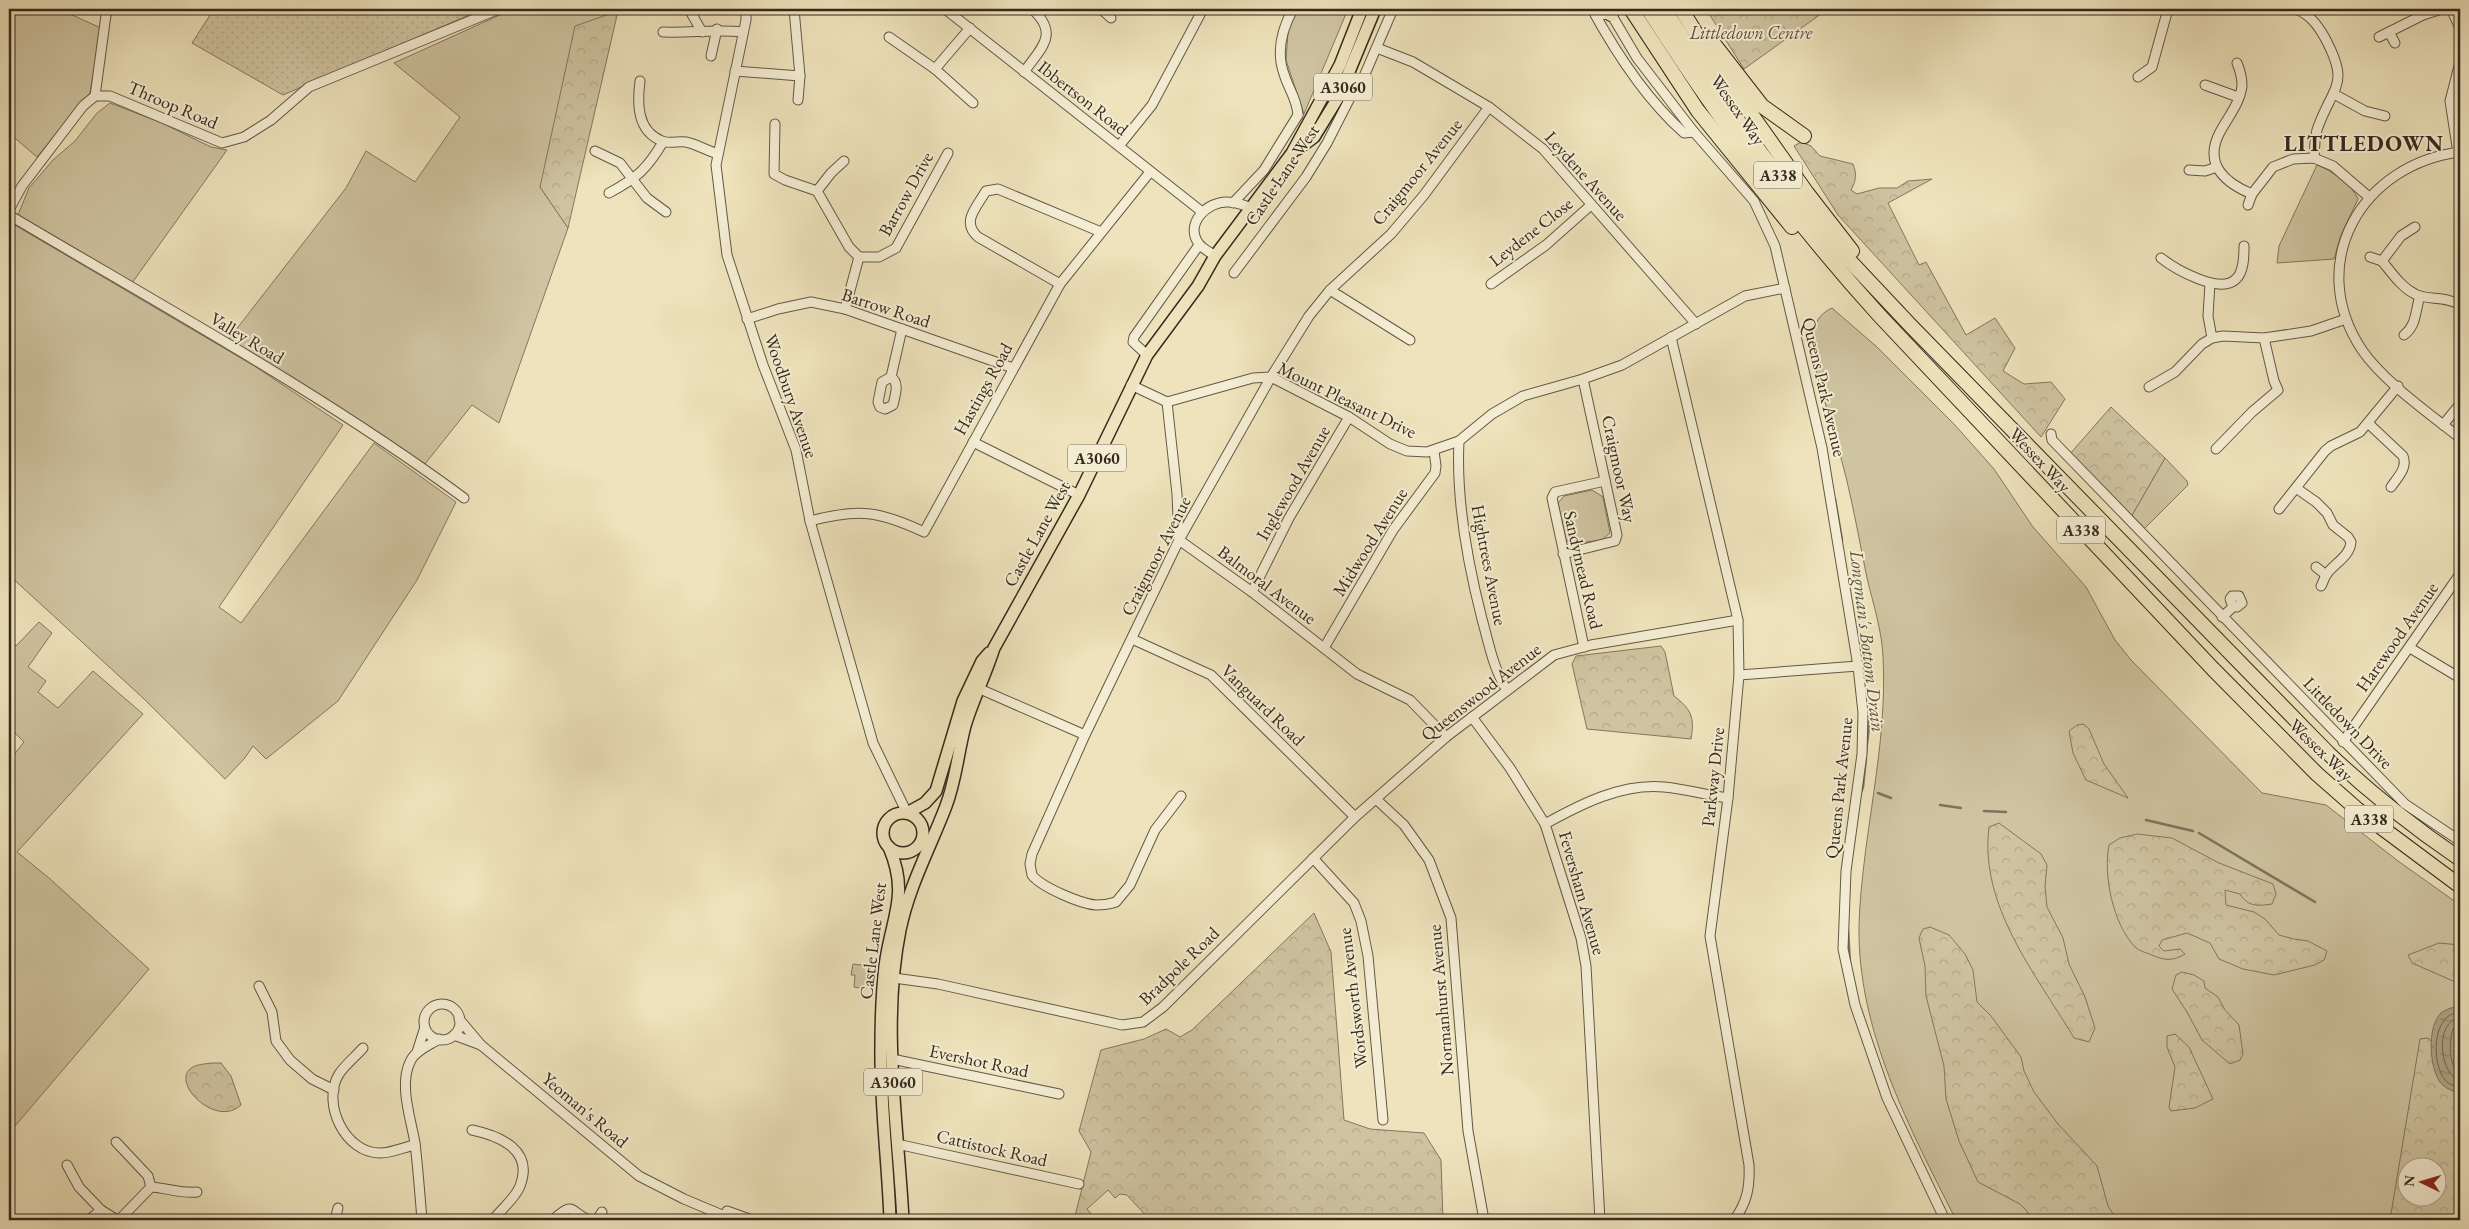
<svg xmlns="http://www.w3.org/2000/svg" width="2469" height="1229" font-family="'EB Garamond',serif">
	<defs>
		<pattern id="forest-crowns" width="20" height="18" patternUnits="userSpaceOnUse" patternTransform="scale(1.25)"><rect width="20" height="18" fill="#cfc4a1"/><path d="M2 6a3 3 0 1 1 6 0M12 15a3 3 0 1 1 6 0" fill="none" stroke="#b2a98a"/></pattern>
		<pattern id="garden-dots" width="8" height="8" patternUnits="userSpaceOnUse" patternTransform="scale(1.25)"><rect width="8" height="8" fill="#cfc4a1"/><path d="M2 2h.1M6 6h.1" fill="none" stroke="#b2a98a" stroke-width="1.8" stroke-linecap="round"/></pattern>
		<pattern id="water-ripples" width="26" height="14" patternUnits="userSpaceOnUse" patternTransform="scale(1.25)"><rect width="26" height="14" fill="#afa486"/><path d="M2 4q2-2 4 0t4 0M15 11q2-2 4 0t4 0" fill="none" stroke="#8f866d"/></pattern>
	</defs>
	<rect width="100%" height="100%" fill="#eee3bc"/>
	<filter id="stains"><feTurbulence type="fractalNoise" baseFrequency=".004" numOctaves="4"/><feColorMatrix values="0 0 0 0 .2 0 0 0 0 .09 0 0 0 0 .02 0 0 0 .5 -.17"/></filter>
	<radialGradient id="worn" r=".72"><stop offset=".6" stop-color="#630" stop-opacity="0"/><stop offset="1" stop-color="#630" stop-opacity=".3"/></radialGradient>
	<!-- grass -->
	<g fill="#cfc4a1" stroke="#82775f" fill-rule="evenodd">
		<polygon points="9,9 59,9 101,28 90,93 37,157 9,133"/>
		<polygon points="513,9 623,9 618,11 540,187 568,228 499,423 472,405 425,464 228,340 346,188 366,151 415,182 460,117 394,63"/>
		<polygon points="1297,9 1348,9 1304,114 1286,60 1288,32"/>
		<polygon points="110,103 162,123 211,147 227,150 132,283 18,215 29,188 53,160 75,141 97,113"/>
		<path d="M2317 165C2332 171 2352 184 2358 199L2341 235 2334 259 2277 263 2279 246Z"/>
		<polygon points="13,224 256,367 343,425 219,607 241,623 374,443 456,502 417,580 338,701 266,759 253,746 244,759 225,779 143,698 9,575 9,354 11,351 9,350 9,231"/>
		<path d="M1832 308 1877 347 1954 424 1994 469 2033 527 2086 587 2115 640 2131 660 2262 793 2326 805 2398 861 2460 905V1220H1956C1910 1129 1857 1030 1859 925 1862 835 1888 747 1883 657 1882 631 1873 603 1867 578 1860 544 1854 510 1846 477 1836 436 1822 396 1812 355 1812 335 1812 317 1832 308ZM2406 1166H2436V1196H2406Z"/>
		<polygon points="2165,458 2187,481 2188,485 2144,529 2131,517"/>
		<polygon points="1592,490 1603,497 1610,533 1602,540 1571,544 1566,540 1558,503 1564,496"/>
		<polygon points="39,622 52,633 28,667 46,681 38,692 58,708 93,671 143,714 17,852 49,878 149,969 9,1133 9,761 24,742 9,727 9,640 16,646"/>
		<polygon points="853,964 869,966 866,989 854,987 855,975 851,975"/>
	</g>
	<!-- forest -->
	<g fill="url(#forest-crowns)" stroke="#82775f" fill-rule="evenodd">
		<polygon points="1706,9 1828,9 1744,69"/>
		<polygon points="618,11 568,228 540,187 575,26"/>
		<path d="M1801 142 1811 146 1820 156 1853 164C1857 174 1856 181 1851 190L1857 194 1879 188H1897L1908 181 1932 179 1888 203 1919 265 1926 262 1966 335 1995 318 2015 348 2003 371 2024 384 2051 382 2065 399 2041 437 1838 215 1794 146Z"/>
		<polygon points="2111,407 2165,458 2131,517 2069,455"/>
		<path d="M1661 646 1665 652 1674 696C1691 709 1695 717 1691 739L1587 729 1572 664 1576 656Z"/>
		<polygon points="2084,724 2089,729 2104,764 2128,798 2086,780 2073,753 2069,731 2077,725"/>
		<path d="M1999 823 2041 854 2047 865 2045 886 2047 907 2063 938 2069 964 2085 997 2095 1028 2089 1042 2074 1038C2036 974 1979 906 1989 827Z"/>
		<path d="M2137 834 2172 838 2219 863 2273 884 2276 894 2272 904C2258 906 2248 907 2240 894L2225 890 2226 905 2254 912 2265 919 2279 935 2294 939 2308 941 2327 951 2324 960 2315 965 2274 975 2243 969 2219 959 2210 943 2187 933 2162 940 2159 946 2164 951 2180 949 2185 954C2173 961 2165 961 2152 955 2147 953 2139 951 2135 947 2113 924 2103 875 2109 845L2120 838Z"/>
		<polygon points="1314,913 1331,952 1344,1120 1370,1129 1424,1133 1441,1160 1443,1220 1150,1220 1127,1195 1120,1194 1115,1198 1108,1190 1087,1209 1094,1217 1090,1220 1074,1220 1091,1152 1079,1131 1101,1050 1144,1039 1166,1029 1180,1037 1192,1030"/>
		<polygon points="1930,927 1949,935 1965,954 1973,970 1977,1002 1991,1016 2021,1057 2024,1071 2034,1092 2058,1124 2097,1166 2108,1206 2117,1220 2031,1220 2027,1211 2020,1204 1978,1182 1959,1141 1946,1099 1944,1066 1926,996 1925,966 1919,938 1923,929"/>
		<polygon points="2439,943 2460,945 2460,984 2412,963 2408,955"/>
		<polygon points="2182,972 2194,975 2204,981 2205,988 2218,997 2225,1010 2239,1025 2243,1054 2240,1060 2230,1064 2202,1040 2187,1012 2172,989 2176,975"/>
		<polygon points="2175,1034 2189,1047 2213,1099 2195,1108 2171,1111 2169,1107 2175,1067 2167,1047 2167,1036"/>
		<path d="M2428 1038 2432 1042 2433 1062 2451 1090 2460 1093V1220H2390L2420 1039ZM2406 1166H2436V1196H2406Z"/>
		<path d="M212 1063H221L231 1076 241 1105C217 1128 172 1085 190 1069 196 1064 205 1064 212 1063Z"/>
	</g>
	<!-- garden -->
	<polygon fill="url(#garden-dots)" stroke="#82775f" points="214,9 483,9 283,95 192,43"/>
	<!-- water -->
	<path fill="url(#water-ripples)" stroke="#7e735c" d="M2455 1007H2460V1093C2453 1091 2445 1089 2440 1082 2429 1066 2427 1027 2441 1013 2445 1010 2450 1008 2455 1007Z"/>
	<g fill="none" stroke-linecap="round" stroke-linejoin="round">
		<!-- shore -->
		<g stroke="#726752" stroke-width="1">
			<path d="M2460 1012C2431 1013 2431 1065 2446 1081 2450 1085 2455 1086 2460 1088"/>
			<path d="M2460 1018C2434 1020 2439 1075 2460 1081"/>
			<path d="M2460 1025 2453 1029C2449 1040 2448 1068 2460 1073"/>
		</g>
		<!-- stream -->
		<g stroke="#7e735c" stroke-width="2.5">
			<polyline points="1835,499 1842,540"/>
			<polyline points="1866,753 1869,726 1867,714"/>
			<polyline points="1878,793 1891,798"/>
			<polyline points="1860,795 1863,787 1866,758"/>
			<polyline points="1940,805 1961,808"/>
			<polyline points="1984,811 2006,812"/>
			<polyline points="2146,820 2193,831"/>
			<polyline points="2199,833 2315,902"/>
			<polyline points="1848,929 1850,964"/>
		</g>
		<!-- minor casing -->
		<g stroke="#635845" stroke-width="11">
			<g id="minor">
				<polyline points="689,9 702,32"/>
				<polyline points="746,9 746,20 716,165 727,255 763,365 796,450 810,521 873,743 907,813"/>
				<polyline points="794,9 800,76 798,100"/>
				<polyline points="945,9 1201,211"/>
				<polyline points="1101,9 1111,18"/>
				<path d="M1293 9C1282 29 1276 52 1284 74 1288 88 1297 99 1298 115"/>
				<path d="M1592 9C1616 53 1646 99 1684 133L1694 132"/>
				<path d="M2296 9C2310 15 2317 24 2325 38 2350 85 2334 84 2318 127 2314 137 2315 148 2314 158"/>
				<polyline points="2451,9 2460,28"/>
				<polyline points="1596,15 1611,14 1637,58 1694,132 1754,201 1775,246 1822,448 1858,666 1863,713 1862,754 1846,871 1843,949 1855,1005 1887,1098 1945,1220"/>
				<path d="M663 32C691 33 716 29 743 32"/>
				<polyline points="2389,32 2395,43"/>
				<polyline points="889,37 935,69 973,103"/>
				<polyline points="2379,37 2423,15 2442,9"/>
				<polyline points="1377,48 1413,62 1489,107 1543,149 1696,324"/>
				<polyline points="711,56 717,29"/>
				<path d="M2237 63C2240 70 2242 79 2242 86 2240 103 2228 117 2220 132 2203 164 2225 183 2252 194L2273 167 2293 159 2314 158 2333 166 2369 197"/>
				<polyline points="935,69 970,28"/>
				<polyline points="735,71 800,76"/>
				<path d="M1024 72C1041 48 1060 34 1032 9"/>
				<polyline points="2138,77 2152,67 2168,9"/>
				<path d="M640 81C637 104 637 131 662 141 669 144 678 141 686 142 696 144 708 151 718 154"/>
				<polyline points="2205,85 2238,97"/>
				<polyline points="2334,94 2365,111 2385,116"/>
				<polyline points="95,96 106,15 109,9"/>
				<polyline points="775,124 774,174 785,180 817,191 849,247 859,257"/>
				<polyline points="1119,146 1152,105 1203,9"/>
				<polyline points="595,151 620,163 647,198 666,212"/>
				<path d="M2460 152C2362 164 2304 263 2362 350 2383 381 2430 414 2460 438"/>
				<polyline points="2458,153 2450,101 2460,62"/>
				<polyline points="2189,170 2205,171 2217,167"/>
				<polyline points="817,191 831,173 844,161"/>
				<path d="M609 193C637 178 647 169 663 142"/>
				<polyline points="1233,203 1264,170 1298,115"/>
				<polyline points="2248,205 2252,194"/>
				<polyline points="9,210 22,186 83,106 95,96 110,96 222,143 244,137 271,120 309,87 499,9"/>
				<path d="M9 215C162 306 320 392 464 498"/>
				<path d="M2415 227 2401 236 2382 261C2392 273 2401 287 2415 294 2428 301 2444 295 2460 305"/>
				<path d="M1215 256C1210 252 1203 249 1199 244 1184 224 1207 201 1228 202 1235 202 1244 205 1251 208"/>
				<polyline points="2370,257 2382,261"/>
				<path d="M2161 258C2175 269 2220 295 2236 279 2244 272 2244 256 2244 246"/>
				<polyline points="1234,273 1306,177 1327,143 1353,92 1359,88 1393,9"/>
				<polyline points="2210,283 2208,316 2212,338"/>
				<path d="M1060 284 978 237C961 222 976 208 986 191L998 189 1101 232"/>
				<polyline points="1491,284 1546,245 1591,205"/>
				<polyline points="1330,290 1410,340"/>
				<polyline points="845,309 859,257 879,257 896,248 948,153"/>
				<polyline points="747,319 778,309 811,302 845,309 1013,368"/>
				<path d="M2404 335C2417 325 2415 311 2420 296"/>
				<path d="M1671 337 1738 620 1739 675 1728 798 1710 936 1749 1165C1750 1187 1747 1203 1734 1220"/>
				<polyline points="1147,355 1133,342 1134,337 1199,245"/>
				<path d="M891 377C900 383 895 395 893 405L885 409 880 407 878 402 882 382Z"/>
				<polyline points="891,377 902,329"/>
				<polyline points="1131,385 1167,402 1253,378 1271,377 1349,417 1390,444 1407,451 1427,452 1459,441 1492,414 1523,396 1583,379 1622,365 1745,296 1785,288"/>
				<polyline points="2149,387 2175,372 2202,344 2212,338 2223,336 2264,338 2311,331 2346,319"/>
				<polyline points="1167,402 1177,494 1179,540 1252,592 1357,674 1410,700 1446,737"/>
				<path d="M2369 424 2403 456C2408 468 2397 478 2391 487"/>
				<polyline points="2443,425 2460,404"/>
				<polyline points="2051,434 2052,440 2405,804 2460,841"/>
				<path d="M1459 441C1456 501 1467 561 1482 619 1489 644 1493 668 1507 690"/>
				<polyline points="973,442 1079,495"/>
				<polyline points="2216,449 2252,412 2278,390 2274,381 2264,338"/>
				<path d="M2296 488 2316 502 2327 513 2333 525 2348 537 2351 542C2350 557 2333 564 2326 575 2324 578 2323 583 2321 586"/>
				<polyline points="2279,509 2325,451 2331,446 2360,432 2398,386"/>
				<path d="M810 521C859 508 879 511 924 532L1060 284 1150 172"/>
				<polyline points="1563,554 1615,541 1617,535 1583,379"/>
				<polyline points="2316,567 2326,575"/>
				<polyline points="1252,592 1289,518 1349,417"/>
				<polyline points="2222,617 2233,607 2230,599 2232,596 2239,596 2242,603 2237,607 2233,607"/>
				<polyline points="1132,639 1211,675 1355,817"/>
				<polyline points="1584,647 1552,498 1555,492 1605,481"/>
				<polyline points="1324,648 1393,530 1435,473 1436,466 1434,451"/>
				<polyline points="2410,648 2460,678"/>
				<polyline points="1739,675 1858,666"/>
				<polyline points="980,689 1085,735"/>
				<polyline points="1472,717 1510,768 1545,824 1581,938 1586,966 1600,1220"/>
				<polyline points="2343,742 2460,574"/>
				<path d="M1181 796 1155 830 1130 885 1116 902C1110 904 1103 905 1096 905 1081 904 1041 887 1032 875L1030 864 1032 854 1085 735 1179 540 1271 377 1309 316 1330 290 1391 234 1424 195 1489 107"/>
				<polyline points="1376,799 1404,825 1429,860 1451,918 1468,1131 1484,1220"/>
				<path d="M1545 824C1581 804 1622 783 1664 787 1685 789 1707 795 1728 798"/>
				<polyline points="1313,858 1354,903 1361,921 1368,956 1383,1120"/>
				<polyline points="894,978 938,984 1122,1025 1143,1022 1163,1007 1355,817 1446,737 1554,655 1591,645 1738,620"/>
				<polyline points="259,986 272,1012 276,1041 290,1060 312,1079 334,1090"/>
				<circle cx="442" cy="1022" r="18"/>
				<polyline points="459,1019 481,1045 639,1176 684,1199 734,1220"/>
				<polyline points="454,1035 481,1045"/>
				<path d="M363 1048C355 1057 345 1065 339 1074 321 1103 345 1154 381 1153 392 1153 404 1147 415 1145"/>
				<polyline points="417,1052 425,1027"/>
				<polyline points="892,1059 1059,1094"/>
				<path d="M472 1130C500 1136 534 1150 520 1186 515 1199 501 1209 493 1220"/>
				<polyline points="116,1142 148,1176 151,1187"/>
				<polyline points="897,1144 1079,1184"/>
				<polyline points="67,1165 79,1187 101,1210"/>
				<polyline points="727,1211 752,1220"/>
				<polyline points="89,1220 101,1210 117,1220"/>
				<path d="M119 1220 151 1187C167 1188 182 1194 197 1192"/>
				<polyline points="335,1220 338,1208"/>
				<path d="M422 1220C420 1195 418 1169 415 1143 411 1119 398 1083 411 1060 416 1050 430 1045 439 1039"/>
				<path d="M553 1220C574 1200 570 1212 589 1220"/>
				<polyline points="597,1220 602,1212"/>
			</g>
		</g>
		<!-- major casing -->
		<g stroke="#352a1d" stroke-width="14">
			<g id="major">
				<polyline points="1298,149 1314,137 1339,96 1375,9"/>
				<circle cx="903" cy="833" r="20"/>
				<polyline points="907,813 925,803 936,791 963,701 982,661 989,653"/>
				<path d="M889 847C910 896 891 918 885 966 882 992 881 1019 881 1046 880 1104 888 1162 890 1220"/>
				<path d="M903 1220C898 1124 881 1025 900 930 909 886 930 848 946 806 956 780 958 752 965 726 973 699 986 674 994 648L1079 495 1147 355 1198 286 1215 256 1292 153 1340 65 1362 9"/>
			</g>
		</g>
		<!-- highway casing -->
		<g stroke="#352a1d" stroke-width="16">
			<g id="highway">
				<polyline points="1631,9 1698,111 1792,227"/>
				<path d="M1648 9C1717 117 1792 219 1879 315L2213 669 2317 774 2358 810 2460 886"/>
				<path d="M1664 9 1722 98 1761 153 1831 241 1911 326 2328 753C2369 792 2413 827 2460 859"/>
				<polyline points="1681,9 1710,56 1807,193 1852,251"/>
				<polyline points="1611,14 1611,9"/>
				<polyline points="1710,39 1762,106 1804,136"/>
			</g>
		</g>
		<!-- minor -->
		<use href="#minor" stroke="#f4edd3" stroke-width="9"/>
		<!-- major -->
		<use href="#major" stroke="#eee3bc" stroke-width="11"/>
		<!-- highway -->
		<use href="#highway" stroke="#eee3bc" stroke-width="14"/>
	</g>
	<g text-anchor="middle" stroke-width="4" stroke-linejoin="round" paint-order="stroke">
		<!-- shield labels -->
		<g fill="#f4edd3" stroke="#6e6454" stroke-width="1">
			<rect x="1314" y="73.5" width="58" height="27" rx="4"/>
			<rect x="1754" y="161.5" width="48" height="27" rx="4"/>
			<rect x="1068" y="444.5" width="58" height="27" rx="4"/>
			<rect x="2057" y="516.5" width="48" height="27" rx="4"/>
			<rect x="2345" y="805.5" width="48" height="27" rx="4"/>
			<rect x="864" y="1068.5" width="58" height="27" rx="4"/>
		</g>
		<g font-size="16" font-weight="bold" fill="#352a1d">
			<text x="1343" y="93">A3060</text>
			<text x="1778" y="181">A338</text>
			<text x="1097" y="464">A3060</text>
			<text x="2081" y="536">A338</text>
			<text x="2369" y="825">A338</text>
			<text x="893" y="1088">A3060</text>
		</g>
		<!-- park labels -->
		<g font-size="18" font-style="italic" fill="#5c503e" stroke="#f4edd3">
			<text x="1751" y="39">Littledown Centre</text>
		</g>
		<!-- street labels -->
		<g font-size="18" fill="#352a1d" stroke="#f4edd3">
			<text transform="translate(1083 98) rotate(38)" y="6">Ibbertson Road</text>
			<text transform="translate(173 105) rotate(23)" y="6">Throop Road</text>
			<text transform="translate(1738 110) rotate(55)" y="6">Wessex Way</text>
			<text transform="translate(1417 172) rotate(-51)" y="6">Craigmoor Avenue</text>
			<text transform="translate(1282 175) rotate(-56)" y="6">Castle Lane West</text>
			<text transform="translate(1586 176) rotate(48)" y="6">Leydene Avenue</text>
			<text transform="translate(906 194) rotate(-61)" y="6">Barrow Drive</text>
			<text transform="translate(1531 232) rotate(-38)" y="6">Leydene Close</text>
			<text transform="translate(886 308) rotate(18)" y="6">Barrow Road</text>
			<text transform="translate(247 338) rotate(31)" y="6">Valley Road</text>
			<text transform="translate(1824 387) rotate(77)" y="6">Queens Park Avenue</text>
			<text transform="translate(983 389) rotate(-61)" y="6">Hastings Road</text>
			<text transform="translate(791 396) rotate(71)" y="6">Woodbury Avenue</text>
			<text transform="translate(1347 400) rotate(26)" y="6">Mount Pleasant Drive</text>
			<text transform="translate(2040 460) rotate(47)" y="6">Wessex Way</text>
			<text transform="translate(1619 469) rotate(78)" y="6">Craigmoor Way</text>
			<text transform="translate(1293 483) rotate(-60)" y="6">Inglewood Avenue</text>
			<text transform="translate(1037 534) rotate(-61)" y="6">Castle Lane West</text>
			<text transform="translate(1370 542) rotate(-58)" y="6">Midwood Avenue</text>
			<text transform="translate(1156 556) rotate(-63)" y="6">Craigmoor Avenue</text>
			<text transform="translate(1489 565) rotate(79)" y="6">Hightrees Avenue</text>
			<text transform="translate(1583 570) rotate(77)" y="6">Sandymead Road</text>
			<text transform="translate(1267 585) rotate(37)" y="6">Balmoral Avenue</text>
			<text transform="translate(2397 637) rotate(-55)" y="6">Harewood Avenue</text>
			<text transform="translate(1481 692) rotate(-38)" y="6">Queenswood Avenue</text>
			<text transform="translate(1263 705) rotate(44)" y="6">Vanguard Road</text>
			<text transform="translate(2348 723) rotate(46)" y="6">Littledown Drive</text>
			<text transform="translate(2321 750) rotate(44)" y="6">Wessex Way</text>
			<text transform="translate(1713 777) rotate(-84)" y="6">Parkway Drive</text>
			<text transform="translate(1839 788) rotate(-84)" y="6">Queens Park Avenue</text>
			<text transform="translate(1582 893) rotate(74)" y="6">Feversham Avenue</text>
			<text transform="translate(873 941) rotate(-83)" y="6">Castle Lane West</text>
			<text transform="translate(1179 966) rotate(-44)" y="6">Bradpole Road</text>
			<text transform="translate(1353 998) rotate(-97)" y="6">Wordsworth Avenue</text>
			<text transform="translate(1441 1000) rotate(-95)" y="6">Normanhurst Avenue</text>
			<text transform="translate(979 1061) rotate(12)" y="6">Evershot Road</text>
			<text transform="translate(585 1110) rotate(40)" y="6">Yeoman's Road</text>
			<text transform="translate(992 1148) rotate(13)" y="6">Cattistock Road</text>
		</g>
		<!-- water labels -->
		<g font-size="19" font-style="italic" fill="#5a4f3c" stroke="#f4edd3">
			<text transform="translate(1868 641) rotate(83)" y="7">Longman's Bottom Drain</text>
		</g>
		<!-- district labels -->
		<g font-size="22" font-weight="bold" letter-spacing="1" fill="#352a1d" stroke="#f4edd3">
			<text x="2364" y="151">LITTLEDOWN</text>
		</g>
	</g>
	<!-- margin -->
	<rect width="2469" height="1229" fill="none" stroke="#eee3bc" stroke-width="30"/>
	<rect x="10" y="10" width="2449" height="1209" fill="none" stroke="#352a1d" stroke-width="2.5"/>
	<rect x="15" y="15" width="2439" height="1199" fill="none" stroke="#352a1d"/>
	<!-- north arrow -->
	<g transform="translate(2422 1182) rotate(275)"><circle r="24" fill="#f4edd3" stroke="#a89f8a"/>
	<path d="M0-4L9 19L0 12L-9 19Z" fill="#8f2418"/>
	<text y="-8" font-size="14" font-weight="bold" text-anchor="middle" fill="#352a1d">N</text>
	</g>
	<rect width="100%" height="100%" filter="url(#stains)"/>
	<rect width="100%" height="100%" fill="url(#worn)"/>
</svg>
